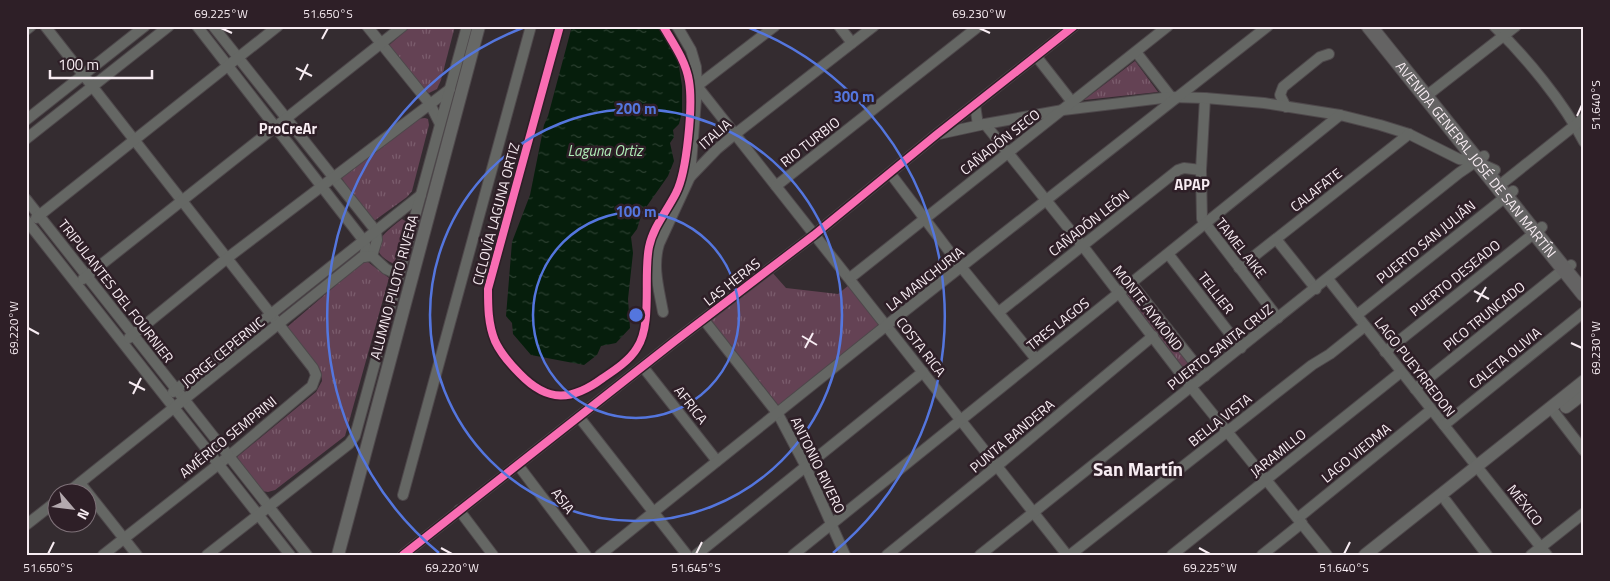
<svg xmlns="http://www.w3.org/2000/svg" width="1610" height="581" font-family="'Titillium Web',sans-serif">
	<defs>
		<pattern id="park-tufts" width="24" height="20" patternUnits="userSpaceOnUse" patternTransform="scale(1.25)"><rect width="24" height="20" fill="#644254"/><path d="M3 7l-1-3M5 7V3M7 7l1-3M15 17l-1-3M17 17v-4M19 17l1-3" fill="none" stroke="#7b5d6d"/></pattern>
		<pattern id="water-ripples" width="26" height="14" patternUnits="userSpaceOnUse" patternTransform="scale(1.25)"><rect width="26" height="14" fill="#061e0c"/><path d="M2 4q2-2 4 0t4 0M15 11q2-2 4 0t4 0" fill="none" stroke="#2b3f30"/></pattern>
	</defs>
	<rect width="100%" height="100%" fill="#342c30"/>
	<!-- park -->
	<g fill="url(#park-tufts)">
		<polygon points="411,26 455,26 441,80 437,89 429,93 421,89 387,47"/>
		<polygon points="1135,61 1158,92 1084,100"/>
		<polygon points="425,118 428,119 429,125 412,191 407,197 374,221 369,219 341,177 417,119"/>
		<path d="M402 219 407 222 394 264C362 249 384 233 402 219Z"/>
		<polygon points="363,262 368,262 389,278 345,436 275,490 268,492 262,491 237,457 316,392 322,381 321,371 286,328"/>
		<polygon points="771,271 786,288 838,294 849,285 880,325 779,406 710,319"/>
		<polygon points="1132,290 1199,375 1192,379 1126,293"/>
	</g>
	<!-- water -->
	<polygon fill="url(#water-ripples)" points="572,26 659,26 678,60 682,86 682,112 679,124 673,130 674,137 670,143 674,161 668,176 642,213 637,229 631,237 633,253 628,299 630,328 616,343 601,346 597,355 584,365 531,355 513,334 512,323 506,316 512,242 530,195 544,125 548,116"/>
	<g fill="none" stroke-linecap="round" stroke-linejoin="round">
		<!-- minor casing -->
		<g stroke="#4e484b" stroke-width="12">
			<g id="minor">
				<polyline points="45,26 313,368 316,375 312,386 229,456 103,555"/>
				<polyline points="197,26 364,241 366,248 364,257"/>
				<polyline points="213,26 376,231 377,240 372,256"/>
				<polyline points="367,26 430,104 440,124"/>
				<polyline points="677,26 691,50 696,67 697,86 690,177"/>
				<polyline points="839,26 852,43"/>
				<path d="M1494 26C1526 57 1564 103 1584 142"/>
				<polyline points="26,30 31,26"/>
				<polyline points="1136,52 1171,97"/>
				<polyline points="1036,56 1072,102"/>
				<polyline points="697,86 1067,555"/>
				<polyline points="697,86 775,26"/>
				<polyline points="1425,97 1516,26"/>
				<polyline points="1205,98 1201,170 1202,219 1278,318"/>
				<polyline points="975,105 978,125"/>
				<polyline points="1286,107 1280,95 1283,87 1320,57 1329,54"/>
				<polyline points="26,120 145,26"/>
				<polyline points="985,124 1082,245 1191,387 1327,555"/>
				<polyline points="939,134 985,124 1063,110 1171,97 1205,98 1264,103 1340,115 1380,125 1409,134 1459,159 1477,162 1495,170"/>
				<polyline points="26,139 169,26"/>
				<polyline points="890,173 962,268 1036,359"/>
				<polyline points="1505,181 1584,118"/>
				<polyline points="776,186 979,26"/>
				<polyline points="26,199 307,555"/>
				<polyline points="36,218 278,26"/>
				<polyline points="26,220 290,555"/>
				<polyline points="1276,239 1316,289"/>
				<polyline points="1169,255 1241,348"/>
				<polyline points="1239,268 1409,134"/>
				<polyline points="850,278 1168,26"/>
				<polyline points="83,279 403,26"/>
				<polyline points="1328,279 1547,555"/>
				<polyline points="1132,284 1205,376"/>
				<path d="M663 312C659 289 652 267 659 244L690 177 717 149 734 135 874 26"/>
				<polyline points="999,312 1178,170 1184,168 1201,170"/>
				<polyline points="1357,315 1513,191"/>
				<polyline points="704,320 778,414 805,465 845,555"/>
				<polyline points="129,338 226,259 450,89"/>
				<polyline points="1385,352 1542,227"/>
				<polyline points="643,367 717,461"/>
				<polyline points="1415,389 1564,269 1571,265"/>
				<polyline points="173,392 421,195"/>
				<polyline points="1551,408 1584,451"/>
				<polyline points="579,417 687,555"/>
				<polyline points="1444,425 1584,312"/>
				<polyline points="518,465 586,555"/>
				<polyline points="80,483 137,555"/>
				<polyline points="66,494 362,257 372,256 386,269 399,275"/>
				<polyline points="403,495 531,26"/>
				<polyline points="1446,501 1487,555"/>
				<polyline points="459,510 493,555"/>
				<polyline points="1298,518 1431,410"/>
				<polyline points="26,525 58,500"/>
				<polyline points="207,555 349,444 355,436 467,26"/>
				<polyline points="403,555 675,341 814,235 936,135 1074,26"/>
				<polyline points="600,555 887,325 1268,26"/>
				<polyline points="696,555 923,372"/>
				<polyline points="793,555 1340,115"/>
				<polyline points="887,555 997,466 1153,336"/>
				<polyline points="980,555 1459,173 1484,156"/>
				<polyline points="1070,555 1312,365 1330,354 1365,326"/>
				<polyline points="1172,555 1401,372"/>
				<polyline points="1262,555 1302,523"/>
				<polyline points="1531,555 1584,513"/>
			</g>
		</g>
		<!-- major casing -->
		<g stroke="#4e484b" stroke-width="14">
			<g id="major">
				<polyline points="1566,407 1584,393"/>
				<polyline points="338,555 479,26"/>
				<polyline points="1365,555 1584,381"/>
			</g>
		</g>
		<!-- highway casing -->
		<g stroke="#4e484b" stroke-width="17">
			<g id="highway">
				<path id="s1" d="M1369 26 1584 294"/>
			</g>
		</g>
		<!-- minor -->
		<use href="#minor" stroke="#656764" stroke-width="10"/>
		<!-- major -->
		<use href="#major" stroke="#676866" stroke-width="12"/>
		<!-- highway -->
		<use href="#highway" stroke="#646363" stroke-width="15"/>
		<!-- cycleway casing -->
		<g stroke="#2e1f27" stroke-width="11">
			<g id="cycleway">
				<path d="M560 26 488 289C488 306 488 324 495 341 501 354 510 364 520 374 548 403 572 401 603 378 615 370 630 360 637 348 653 324 643 276 649 247 653 227 667 211 676 193 687 172 693 105 689 81 686 61 673 43 663 26"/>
				<polyline points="403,555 675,341 814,235 936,135 1074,26"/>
			</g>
		</g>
		<!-- cycleway -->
		<use href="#cycleway" stroke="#f96db3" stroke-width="8"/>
	</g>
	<!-- ticks -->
	<path fill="none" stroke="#f7ecf2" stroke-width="2" d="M221 28 232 33M979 28 990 33M322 39 328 28M296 68 312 76M300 80 308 64M1577 116 1582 105M1474 291 1489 299M1477 302 1486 287M28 328 39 334M802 336 817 345M1571 343 1582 348M805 348 813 333M129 382 145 390M133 394 141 378M441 548 452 554M1199 548 1210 554M48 554 54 542M696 554 702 542M1344 554 1350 542"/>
	<!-- distance rings -->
	<g fill="none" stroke="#5476de" stroke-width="2.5">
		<circle cx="636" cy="315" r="103"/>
		<circle cx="636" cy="315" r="206"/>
		<path d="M439 553A309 309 0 0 1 525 27M747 27A309 309 0 0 1 833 553"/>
	</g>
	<g text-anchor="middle" stroke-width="5" stroke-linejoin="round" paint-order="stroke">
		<!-- street labels -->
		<g font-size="14" fill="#f7ecf2" stroke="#2e1f27">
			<text transform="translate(715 134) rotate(-41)" y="5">ITALIA</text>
			<text transform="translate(810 142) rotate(-38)" y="5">RIO TURBIO</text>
			<text transform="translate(1000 142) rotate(-38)" y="5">CAÑADÓN SECO</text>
			<text dy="5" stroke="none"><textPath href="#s1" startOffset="171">AVENIDA GENERAL JOSÉ DE SAN MARTÍN</textPath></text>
			<text transform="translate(1316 190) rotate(-38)" y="5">CALAFATE</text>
			<text transform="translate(496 214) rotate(-75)" y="5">CICLOVÍA LAGUNA ORTIZ</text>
			<text transform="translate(1089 223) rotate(-38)" y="5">CAÑADÓN LEÓN</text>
			<text transform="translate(1426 242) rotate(-39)" y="5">PUERTO SAN JULIÁN</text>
			<text transform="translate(1241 248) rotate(52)" y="5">TAMEL AIKE</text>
			<text transform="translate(1455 278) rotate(-39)" y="5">PUERTO DESEADO</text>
			<text transform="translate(925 279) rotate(-38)" y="5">LA MANCHURIA</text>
			<text transform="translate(732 282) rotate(-38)" y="5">LAS HERAS</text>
			<text transform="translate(394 287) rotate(-75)" y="5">ALUMNO PILOTO RIVERA</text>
			<text transform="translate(116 291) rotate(52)" y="5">TRIPULANTES DEL FOURNIER</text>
			<text transform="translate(1216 293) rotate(52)" y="5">TELLIER</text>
			<text transform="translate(1148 308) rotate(52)" y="5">MONTE AYMOND</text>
			<text transform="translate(1484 316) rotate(-39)" y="5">PICO TRUNCADO</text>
			<text transform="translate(1058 324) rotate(-38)" y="5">TRES LAGOS</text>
			<text transform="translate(921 347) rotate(52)" y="5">COSTA RICA</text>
			<text transform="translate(1220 347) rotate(-38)" y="5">PUERTO SANTA CRUZ</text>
			<text transform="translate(223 352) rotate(-39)" y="5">JORGE CEPERNIC</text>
			<text transform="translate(1505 358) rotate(-39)" y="5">CALETA OLIVIA</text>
			<text transform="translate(1415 367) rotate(52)" y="5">LAGO PUEYRREDON</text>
			<text transform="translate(691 405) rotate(52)" y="5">AFRICA</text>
			<text transform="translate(1220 420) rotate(-38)" y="5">BELLA VISTA</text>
			<text transform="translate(1012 436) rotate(-40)" y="5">PUNTA BANDERA</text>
			<text transform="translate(228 437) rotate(-39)" y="5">AMÉRICO SEMPRINI</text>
			<text transform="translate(1278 453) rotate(-39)" y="5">JARAMILLO</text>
			<text transform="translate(1356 453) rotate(-39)" y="5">LAGO VIEDMA</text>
			<text transform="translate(818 465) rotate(64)" y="5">ANTONIO RIVERO</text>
			<text transform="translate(563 501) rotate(53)" y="5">ASIA</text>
			<text transform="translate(1525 505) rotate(52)" y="5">MÉXICO</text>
		</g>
		<!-- neighbourhood labels -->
		<g font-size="15" font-weight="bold" fill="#f7ecf2" stroke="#2e1f27">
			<text x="288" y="134">ProCreAr</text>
			<text x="1192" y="190">APAP</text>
		</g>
		<!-- water labels -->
		<g font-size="15" font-style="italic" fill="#afedb7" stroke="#2e1f27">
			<text x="605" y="156">Laguna Ortiz</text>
		</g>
		<!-- district labels -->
		<g font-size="19" font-weight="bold" fill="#f7ecf2" stroke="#2e1f27">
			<text x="1138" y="476">San Martín</text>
		</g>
	</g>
	<circle cx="636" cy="315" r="8" fill="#5476de" stroke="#2e1f27" stroke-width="2.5"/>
	<g font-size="15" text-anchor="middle" font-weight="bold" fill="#5476de" stroke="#2e1f27" stroke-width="5" stroke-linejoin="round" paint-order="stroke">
		<text x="854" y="102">300 m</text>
		<text x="636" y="114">200 m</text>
		<text x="636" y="217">100 m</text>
	</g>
	<!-- border -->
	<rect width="1610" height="581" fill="none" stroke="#2e1f27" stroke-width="55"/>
	<!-- north arrow -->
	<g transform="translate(72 508) rotate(118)"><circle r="24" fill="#2e1f27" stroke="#7e7178"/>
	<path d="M0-4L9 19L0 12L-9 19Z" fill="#b3a9ae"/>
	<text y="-8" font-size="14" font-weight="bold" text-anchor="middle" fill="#f7ecf2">N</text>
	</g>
	<!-- scale -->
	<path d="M50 70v8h102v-8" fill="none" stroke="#f7ecf2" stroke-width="2.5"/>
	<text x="58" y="70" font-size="15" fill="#f7ecf2" stroke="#2e1f27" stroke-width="4" paint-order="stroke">100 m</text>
	<rect x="28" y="28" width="1554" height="526" fill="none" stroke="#f7ecf2" stroke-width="2"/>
	<g font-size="12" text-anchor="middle" fill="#f7ecf2">
		<text x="221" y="18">69.225°W</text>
		<text x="328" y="18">51.650°S</text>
		<text x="979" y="18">69.230°W</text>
		<text transform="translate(1596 105) rotate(-90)" y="4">51.640°S</text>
		<text transform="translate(14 328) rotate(-90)" y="4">69.220°W</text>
		<text transform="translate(1596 348) rotate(-90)" y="4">69.230°W</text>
		<text x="48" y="572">51.650°S</text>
		<text x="452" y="572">69.220°W</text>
		<text x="696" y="572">51.645°S</text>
		<text x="1210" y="572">69.225°W</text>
		<text x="1344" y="572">51.640°S</text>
	</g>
</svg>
